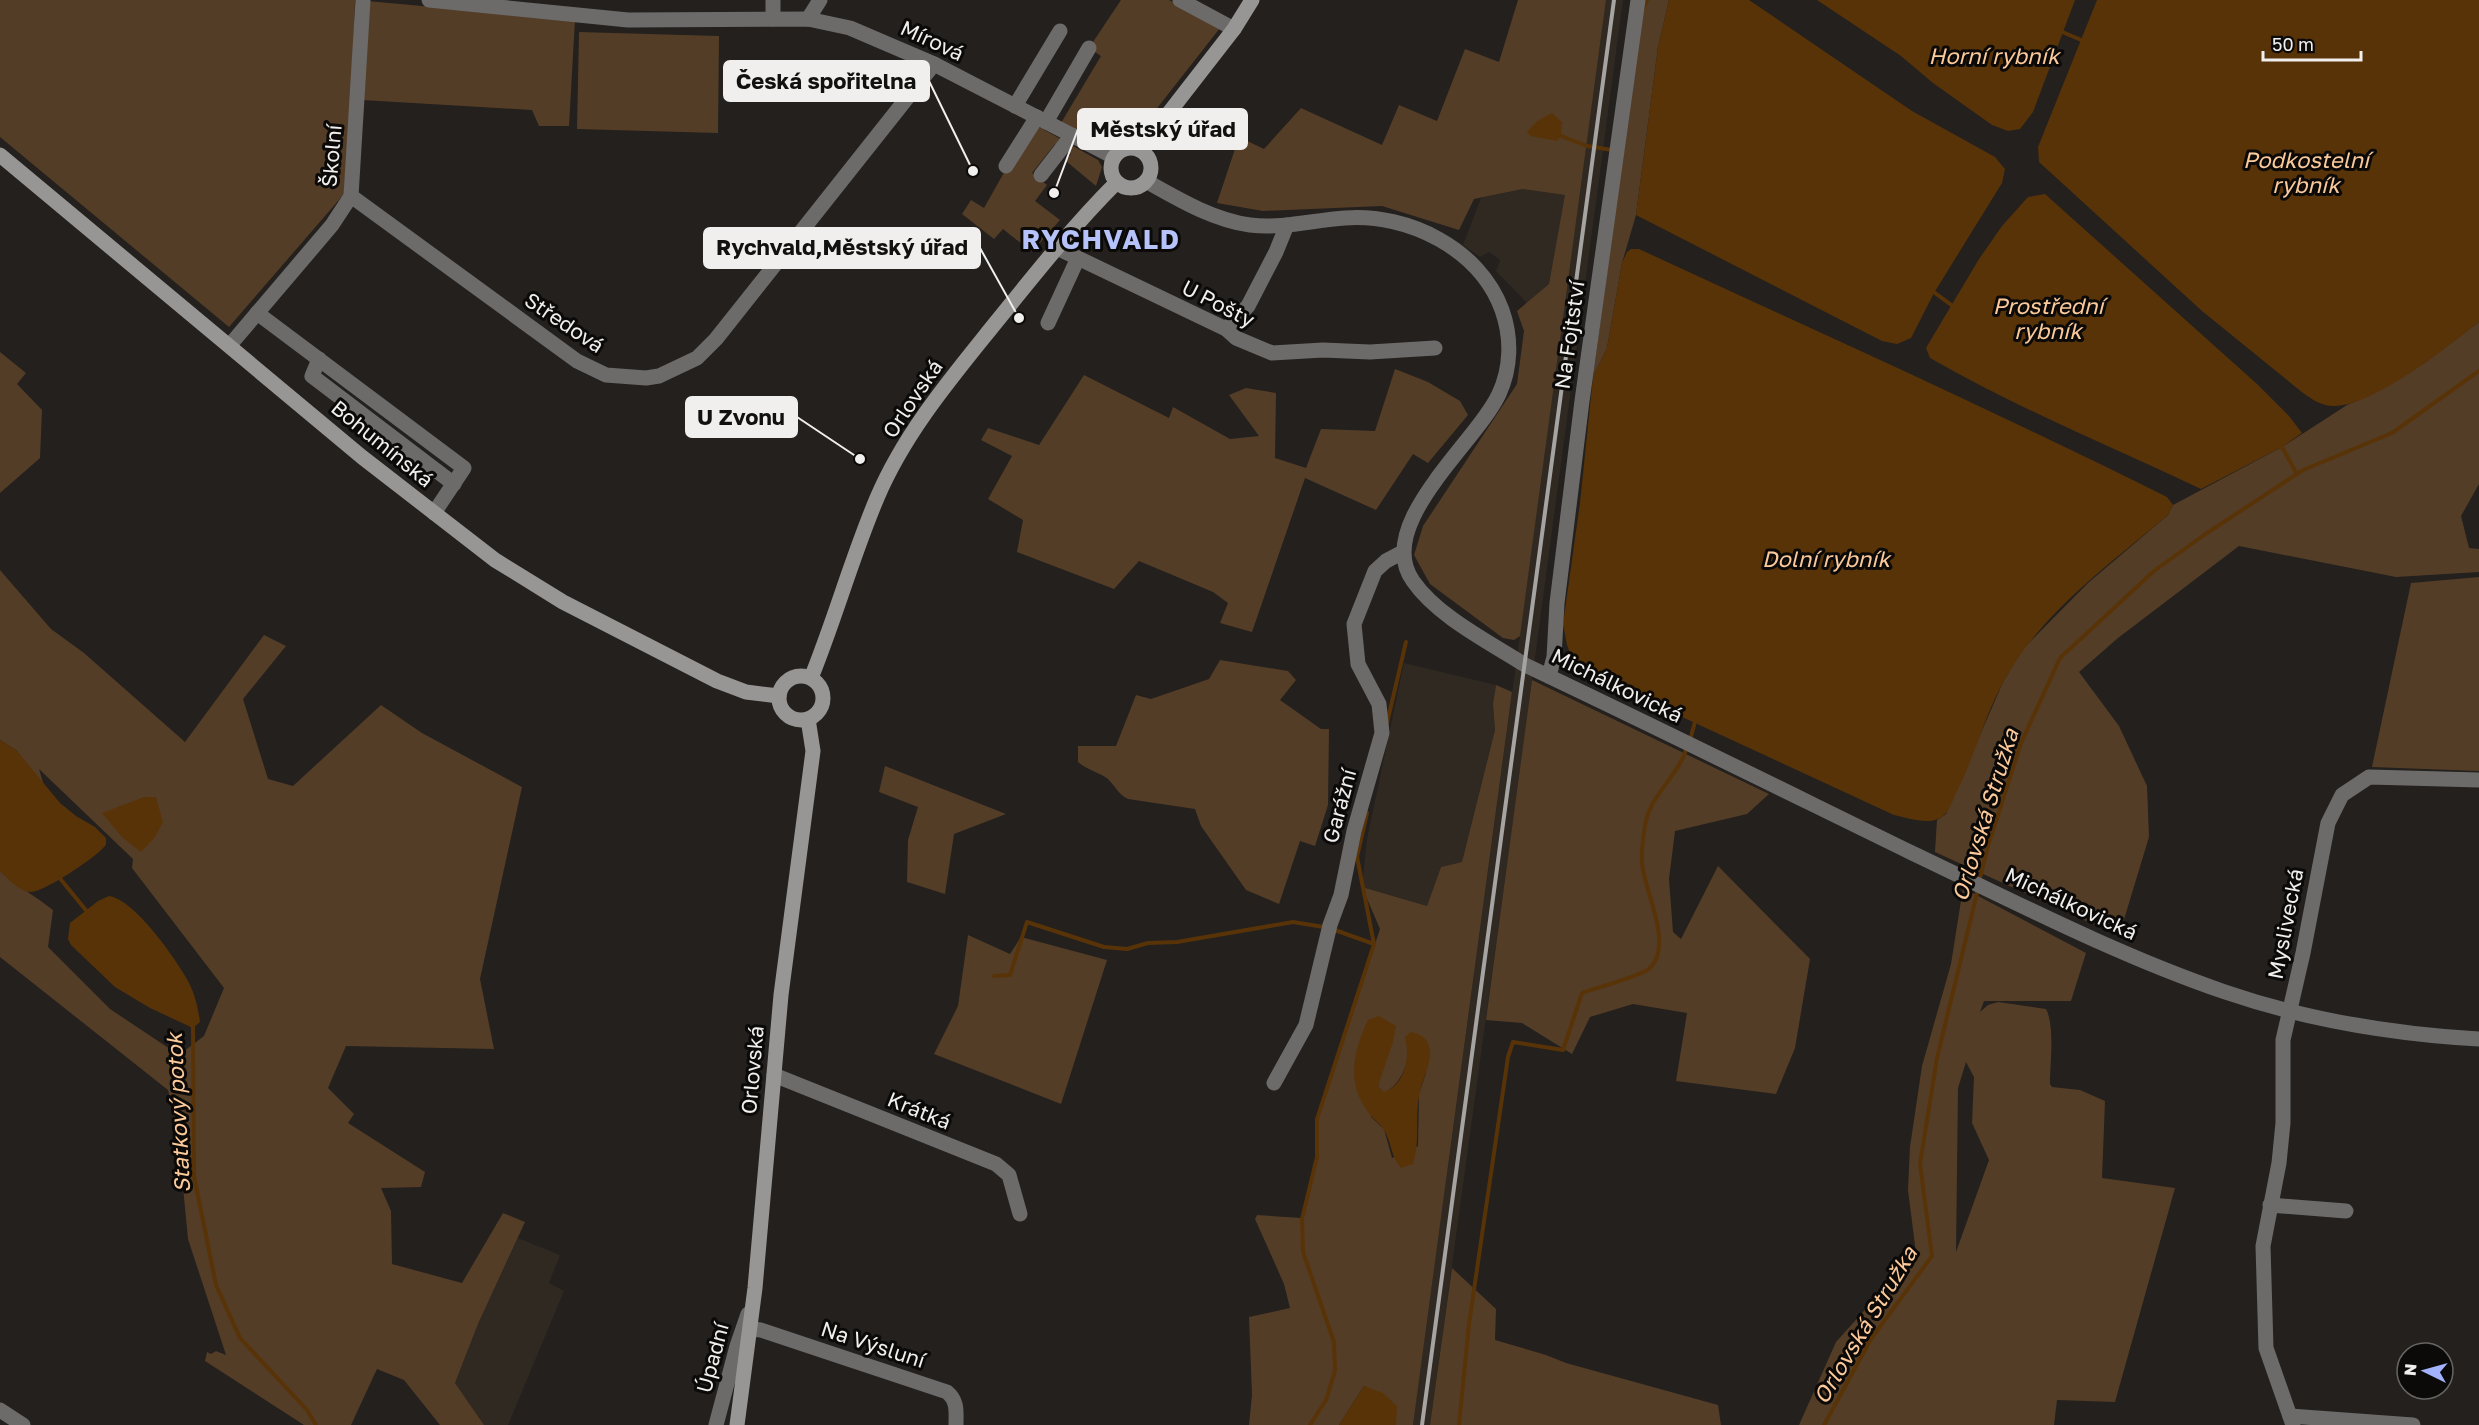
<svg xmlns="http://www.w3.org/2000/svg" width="2479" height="1425" font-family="'Golos Text',sans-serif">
	<rect width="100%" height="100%" fill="#23201e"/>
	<!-- built -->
	<g fill="#302922">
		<polygon points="1606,0 1623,0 1519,777 1430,1425 1413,1425"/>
		<polygon points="1523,189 1566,195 1549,284 1527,303 1496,271 1500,260 1489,252 1480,257 1463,245 1481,198"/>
		<polygon points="1404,663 1496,685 1493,704 1495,730 1462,862 1441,867 1427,906 1362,887 1367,839"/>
		<polygon points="518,1238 560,1255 549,1283 564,1291 508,1425 484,1425 455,1383 478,1324"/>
	</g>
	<!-- green -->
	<g fill="#543d26" fill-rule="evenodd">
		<polygon points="0,0 355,0 350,138 344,194 229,327 0,137"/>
		<polygon points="1121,0 1169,0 1220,28 1147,121 1136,141 1121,143 1111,150 1061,123 1101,56 1089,48"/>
		<polygon points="1518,0 1606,0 1520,636 1514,640 1503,638 1430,584 1414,555 1423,526 1517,384 1524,331 1517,311 1549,284 1565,195 1523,189 1474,199 1459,230 1382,206 1263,211 1217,203 1239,137 1264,149 1301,108 1382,145 1399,105 1437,121 1465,49 1499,62"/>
		<polygon points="1647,0 1669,0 1658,47 1636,215 1622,263 1607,348 1593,377 1642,13"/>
		<polygon points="367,1 575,20 569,126 539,126 532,110 362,100"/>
		<polygon points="579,32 719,36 718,133 577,129"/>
		<polygon points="1032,123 1098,160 1102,167 1096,186 1066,161 1071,154 1055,144 1032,173 1047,185 1035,201 1060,220 1032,252 1003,229 994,239 962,214 971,200 984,208"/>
		<polygon points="2479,322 2479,484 2461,516 2469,548 2479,549 2479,572 2396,577 2239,546 2118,638 2079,672 2119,726 2147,786 2149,837 2119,936 1935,852 1937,820 1946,814 2003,682 2022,650 2088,583 2168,515 2173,505 2282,447 2347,405 2375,393 2426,362"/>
		<polygon points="0,352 26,373 17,384 42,410 40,458 0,493"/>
		<polygon points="1395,369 1428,382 1460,401 1468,415 1428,463 1413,454 1376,510 1305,478 1252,632 1220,623 1228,603 1213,592 1139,561 1114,589 1017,552 1023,520 988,499 1012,456 981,440 988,428 1039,445 1084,375 1169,418 1173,407 1230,439 1259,436 1229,395 1246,388 1276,393 1275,458 1306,468 1321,429 1375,431"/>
		<path d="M0 570 51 629 84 653 185 742 264 635 286 646 243 699 268 779 293 786 381 705 422 733 522 787 480 979 494 1049 346 1046 328 1088 354 1114 348 1123 425 1172 421 1187 381 1188 391 1211 392 1264 462 1283 503 1213 525 1222 478 1324 455 1383 484 1425H440L404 1380 377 1369 351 1425H304L205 1361 207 1352 211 1354 216 1351 226 1355 188 1239 178 1135 168 1090 0 957V871C17 886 35 896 53 910L48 947 110 1009 179 1055 204 1036 224 988 132 868 133 859 39 769 44 786 16 750 0 740Z"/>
		<polygon points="2479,577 2479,771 2372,767 2411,583"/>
		<path d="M1220 660 1288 671 1296 680 1280 700 1321 729H1329L1328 805 1315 846 1300 841 1279 904 1246 890 1201 826 1195 809 1128 799C1119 795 1115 786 1108 779 1099 772 1087 770 1078 762V746H1116L1136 695 1151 699 1209 679Z"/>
		<polygon points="1532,680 1769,794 1747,814 1675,831 1669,879 1673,932 1681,939 1718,866 1810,959 1795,1048 1776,1094 1676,1081 1687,1013 1633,1004 1590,1017 1572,1054 1522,1023 1486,1020"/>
		<path d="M1496 685 1512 692 1413 1425H1396V1406L1364 1386 1339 1425H1249L1252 1395 1249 1317 1290 1308 1284 1284 1255 1219 1257 1215 1301 1218 1315 1160 1317 1119 1380 929 1362 887 1427 906 1441 867 1462 862 1495 730 1493 704ZM1390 1021 1378 1087 1384 1093C1400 1085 1409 1065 1408 1048L1426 1073 1419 1094 1418 1146 1392 1158 1384 1129 1371 1117Z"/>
		<polygon points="885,766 1006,814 954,834 945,894 907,882 908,840 918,807 879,792"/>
		<path d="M1963 888 2086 953 2071 1001H1984L1980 1012 1988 1005 1998 1002 2046 1009C2055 1026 2050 1064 2050 1084L2052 1087 2080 1090 2105 1101 2102 1178 2175 1188 2115 1402 2057 1400 2054 1425H1799L1836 1342 1916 1253 1908 1190 1910 1147 1922 1066 1951 964ZM1966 1062 1974 1077 1972 1123 1989 1160 1956 1252 1958 1088Z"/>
		<polygon points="968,935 1010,954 1021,937 1107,960 1061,1104 934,1054 958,1006"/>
		<polygon points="1452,1268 1496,1309 1495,1340 1546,1355 1566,1363 1718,1405 1721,1425 1430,1425"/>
	</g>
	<!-- water -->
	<g fill="#583308">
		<polygon points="1669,0 1749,0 1912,111 1995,157 2005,169 2002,183 1934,293 1911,338 1897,344 1882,341 1636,215 1658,47"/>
		<polygon points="1817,0 2075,0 2033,112 2020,129 2008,131 1992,125 1933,83 1901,56"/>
		<path d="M2097 0H2479V322C2448 346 2372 408 2332 406 2320 405 2313 400 2303 393L2202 311 2039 162 2038 147Z"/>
		<polygon points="1552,113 1562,122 1561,136 1557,141 1530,136 1527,132 1537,121"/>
		<path d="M2045 194 2257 384 2289 416 2302 433 2282 447 2201 489C2110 446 2017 408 1930 358L1926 348 1979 259 2002 226 2028 197Z"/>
		<path d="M1631 249H1639C1816 331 1993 410 2167 497L2173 505 2168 515C2110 564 2042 612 2005 679 1985 714 1976 753 1958 789 1954 796 1951 807 1946 813 1934 828 1909 818 1894 815L1600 679 1574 664 1567 645 1563 624 1580 503 1593 377 1607 348 1622 263 1627 252Z"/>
		<path d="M0 740 16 750 60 803 76 816 95 827 106 838C106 843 107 844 104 847 95 858 44 892 31 892 19 892 8 878 0 871Z"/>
		<polygon points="144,797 156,797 163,822 155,837 141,852 122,837 102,813"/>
		<path d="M109 896C135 900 175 958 188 981 195 994 198 1008 200 1022L193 1028 150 1008 115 987 71 945 68 939 70 923 98 901Z"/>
		<path d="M1379 1016 1396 1026 1393 1042 1378 1086 1384 1092C1406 1084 1410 1057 1405 1037L1411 1032C1419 1034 1427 1037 1429 1046 1433 1062 1423 1077 1420 1092 1414 1116 1421 1139 1413 1164L1401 1168C1390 1155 1392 1143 1384 1130 1381 1124 1375 1121 1371 1116 1346 1085 1352 1054 1368 1020Z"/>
		<polygon points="1364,1386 1383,1393 1397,1406 1396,1425 1339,1425"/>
	</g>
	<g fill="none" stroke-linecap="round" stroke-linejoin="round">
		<!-- stream -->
		<g stroke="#583308" stroke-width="4">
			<polyline points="1643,9 1647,0"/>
			<polyline points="2060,31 2086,42"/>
			<polyline points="1561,136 1587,146 1612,150"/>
			<polyline points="1931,290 1954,307"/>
			<polyline points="2278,445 2282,447 2297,474"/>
			<polyline points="1387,723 1406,642"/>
			<polyline points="1690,740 1696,718"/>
			<polyline points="58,876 89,914"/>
			<polyline points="1979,882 1988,846 2021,743 2060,658 2154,571 2204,535 2303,470 2392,433 2479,371"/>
			<polyline points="1332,929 1374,944"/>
			<polyline points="994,976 1010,975 1027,922 1104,947 1127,949 1148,943 1177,942 1293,922 1324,927"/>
			<polyline points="192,1025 193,1028 194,1176 216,1285 240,1338 307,1410 316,1425"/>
			<polyline points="1310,1425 1326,1400 1335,1371 1334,1342 1303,1252 1302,1219 1317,1157 1317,1119 1374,944 1357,857 1367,813"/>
			<path d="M1459 1425 1469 1324 1508 1057 1513 1042 1563 1050 1582 993C1595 988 1642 976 1650 968 1674 944 1644 891 1642 863 1641 851 1643 838 1645 826 1649 795 1679 776 1687 747"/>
			<polyline points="1824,1425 1871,1339 1932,1256 1920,1164 1937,1058 1978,889"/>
		</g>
		<!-- minor -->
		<g stroke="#6c6b6a" stroke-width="15">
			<polyline points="429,0 628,20 808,19 850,28 934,64 1114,157"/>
			<polyline points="773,0 773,19"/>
			<polyline points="1180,0 1234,29"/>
			<polyline points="808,19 820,0"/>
			<polyline points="1015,106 1060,31"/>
			<polyline points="1046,122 1089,48"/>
			<polyline points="1006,166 1037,117"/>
			<polyline points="1041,175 1072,135"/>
			<polyline points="351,196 577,361 606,375 646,378 659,376 697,358 716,339 934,64"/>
			<polyline points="1057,248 1226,329 1236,338 1272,353 1323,350 1370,352 1435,348"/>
			<polyline points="257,313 464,468 434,513"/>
			<polyline points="1048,323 1078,258"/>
			<polyline points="1226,329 1248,306 1276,252 1287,225"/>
			<polyline points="230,345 332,225 351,196 363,0"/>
			<polyline points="319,359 312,376 454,484"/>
			<polyline points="1549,676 1554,657 1557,603 1582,401 1638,0"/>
			<polyline points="774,1075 996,1164 1009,1175 1020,1214"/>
			<polyline points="1274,1083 1306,1025 1330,925 1341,895 1354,831 1382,733 1379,704 1358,664 1354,624 1375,571 1386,561 1403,552"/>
			<polyline points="2270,1205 2346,1211"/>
			<path d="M751 1329 761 1330 947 1392C958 1401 956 1412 956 1425"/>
			<polyline points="0,1410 23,1425"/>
			<polyline points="2290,1416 2413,1425"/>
			<polyline points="716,1425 737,1346 748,1314"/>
			<polyline points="2293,1425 2266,1348 2263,1246 2279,1163 2283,1123 2283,1040 2303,953 2328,823 2342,795 2369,777 2479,780"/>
		</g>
		<!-- tertiary -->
		<path stroke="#6c6b6a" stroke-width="15" d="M1146 181C1178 199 1213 220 1250 225 1282 229 1314 220 1345 218 1408 213 1480 249 1502 310 1512 338 1511 368 1499 394 1476 443 1373 525 1413 581 1437 616 1489 642 1525 665 1654 726 1783 790 1912 853 2015 902 2117 955 2225 992 2307 1020 2393 1034 2479 1039"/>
		<!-- secondary -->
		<g stroke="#989694" stroke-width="15">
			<circle cx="1131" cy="168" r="20"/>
			<polyline points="1140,150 1234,29 1252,0"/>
			<polyline points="0,155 362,457 495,560 563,602 717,681 746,692 779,696"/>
			<circle cx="801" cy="698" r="22"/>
			<path d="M811 678C835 619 852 557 877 498 905 432 952 377 997 321 1035 274 1073 226 1116 183"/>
			<polyline points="737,1425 755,1288 781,995 813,751 808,719"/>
		</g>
		<!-- rail -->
		<polyline stroke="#a6a4a2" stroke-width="4" points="1422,1425 1614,0"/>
	</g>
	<g text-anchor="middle" stroke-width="6" stroke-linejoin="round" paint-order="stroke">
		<!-- street labels -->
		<g font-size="21" fill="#f1efed" stroke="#0b0a09">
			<text transform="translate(932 41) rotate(25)" y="7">Mírová</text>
			<text transform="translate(332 156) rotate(-85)" y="7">Školní</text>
			<text transform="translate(1218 304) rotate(27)" y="7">U Pošty</text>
			<text transform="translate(564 323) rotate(34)" y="7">Středová</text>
			<text transform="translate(1570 335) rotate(-82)" y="7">Na Fojtství</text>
			<text transform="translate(913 399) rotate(-56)" y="7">Orlovská</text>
			<text transform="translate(382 444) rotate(39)" y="7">Bohumínská</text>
			<text transform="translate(1617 686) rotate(26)" y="7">Michálkovická</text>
			<text transform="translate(1340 806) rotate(-75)" y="7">Garážní</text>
			<text transform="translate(2071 904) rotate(25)" y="7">Michálkovická</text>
			<text transform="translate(2286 924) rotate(-79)" y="7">Myslivecká</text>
			<text transform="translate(753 1070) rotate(-85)" y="7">Orlovská</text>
			<text transform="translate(919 1111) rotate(22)" y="7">Krátká</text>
			<text transform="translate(873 1345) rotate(18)" y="7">Na Výsluní</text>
			<text transform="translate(713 1358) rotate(-75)" y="7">Úpadní</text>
		</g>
		<!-- water labels -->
		<g font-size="22" font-style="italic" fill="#fcca9a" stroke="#0b0a09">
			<text x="1994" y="64">Horní rybník</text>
			<text x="2306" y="168">Podkostelní<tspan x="2306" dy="25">rybník</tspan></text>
			<text x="2048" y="314">Prostřední<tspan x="2048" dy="25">rybník</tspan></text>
			<text x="1826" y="567">Dolní rybník</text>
			<text transform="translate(1985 815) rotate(-73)" y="8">Orlovská Stružka</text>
			<text transform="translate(178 1113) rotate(-93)" y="8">Statkový potok</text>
			<text transform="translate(1865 1325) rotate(-59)" y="8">Orlovská Stružka</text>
		</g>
		<!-- district labels -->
		<g font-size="27" font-weight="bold" letter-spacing="1.5" fill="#b6c3fb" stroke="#0b0a09">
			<text x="1101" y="249">RYCHVALD</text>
		</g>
	</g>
	<!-- callouts -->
	<path fill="none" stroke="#f1efed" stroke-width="2" d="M973 171L929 81M1054 193L1078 129M1019 318L980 248M860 459L797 417"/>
	<g fill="#f1efed" stroke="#0b0a09" stroke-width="2">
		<circle cx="973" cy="171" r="6"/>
		<circle cx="1054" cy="193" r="6"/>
		<circle cx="1019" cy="318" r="6"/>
		<circle cx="860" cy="459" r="6"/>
	</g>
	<g fill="#f1efed" stroke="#f1efed" stroke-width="2">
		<rect x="724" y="61" width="205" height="40" rx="6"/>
		<rect x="1078" y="109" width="169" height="40" rx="6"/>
		<rect x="704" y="228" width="276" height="40" rx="6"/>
		<rect x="686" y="397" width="111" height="40" rx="6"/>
	</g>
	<g font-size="22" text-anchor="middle" font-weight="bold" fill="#111">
		<text x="826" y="89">Česká spořitelna</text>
		<text x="1163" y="137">Městský úřad</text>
		<text x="842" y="255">Rychvald,Městský úřad</text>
		<text x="741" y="425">U Zvonu</text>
	</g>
	<!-- north arrow -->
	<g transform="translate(2425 1371) rotate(275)"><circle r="28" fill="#0b0a09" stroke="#676664" stroke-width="1.5"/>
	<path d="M0-4.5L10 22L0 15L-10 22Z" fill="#a2b2fd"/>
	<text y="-9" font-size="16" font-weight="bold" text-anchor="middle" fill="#f1efed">N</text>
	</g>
	<!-- scale -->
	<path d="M2263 51v9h98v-9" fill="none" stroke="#f1efed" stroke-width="3"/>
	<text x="2272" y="51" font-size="18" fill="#f1efed" stroke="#0b0a09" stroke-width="4.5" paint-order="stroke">50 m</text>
</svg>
